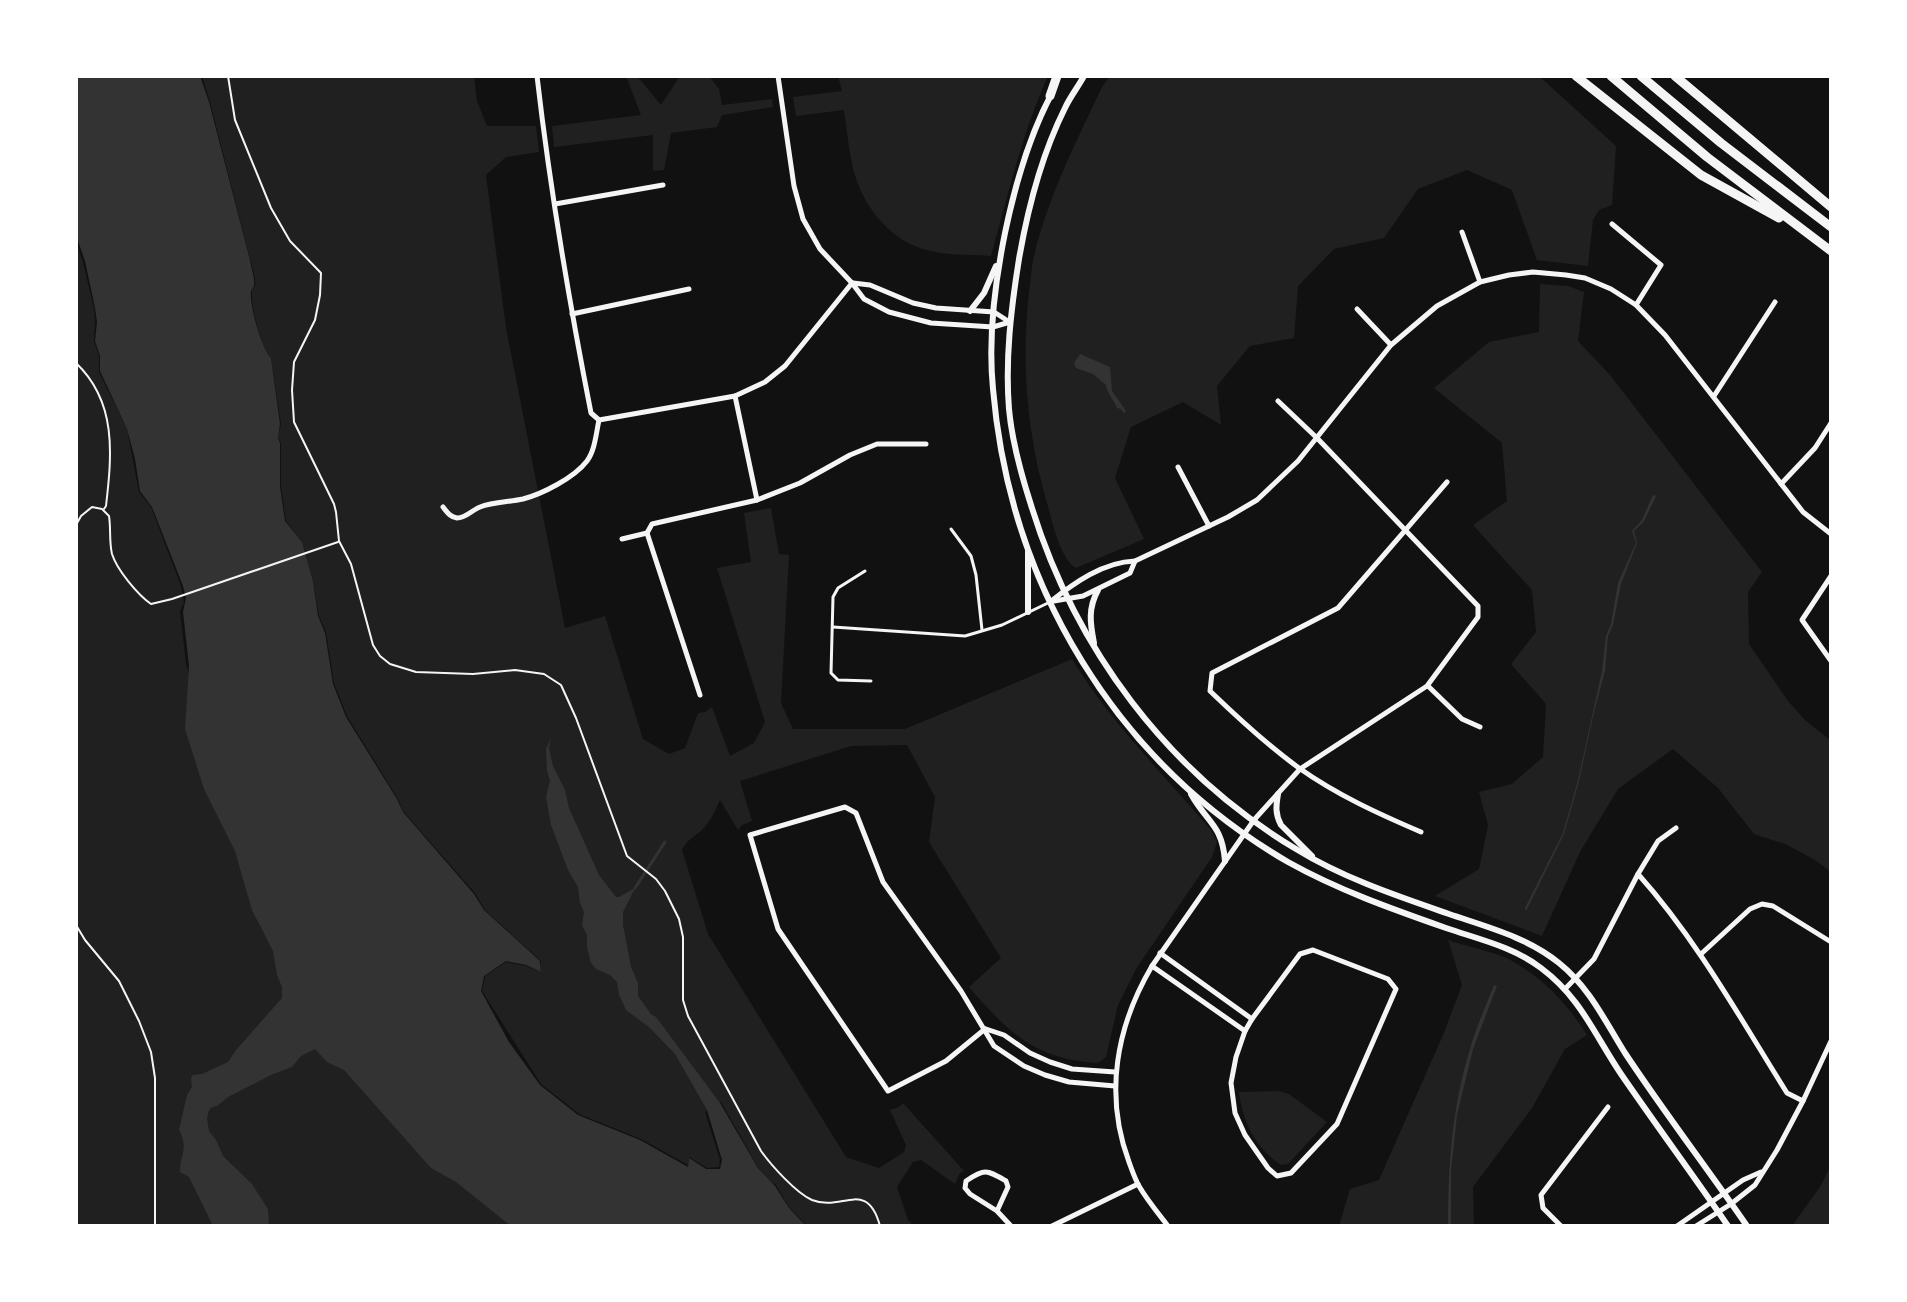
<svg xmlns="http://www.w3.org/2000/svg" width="1907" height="1302" font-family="'Space Grotesk',sans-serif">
	<rect width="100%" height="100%" fill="#111"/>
	<!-- green -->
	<g fill="#202020">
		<path d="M202 76H474L477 101 487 126H536L539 152 506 157 486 175 506 328 565 628 605 616 643 739 669 754 685 748 698 713 705 712 712 707 730 756 754 743 765 722 717 568 751 562 744 513 771 508 779 554 789 555 781 703 793 729H905L1072 659C1111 723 1163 774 1211 830L1217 842 1212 857 1136 969 1118 1005 1106 1057 1098 1063C1035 1060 1008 1032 969 987L1001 958 929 842 935 797 907 745 851 746 740 781 752 821 742 825 738 830 720 800C715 811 710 822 702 830 694 837 687 840 682 850L708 934 846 1157 879 1168 904 1152 906 1145 890 1110 899 1107 903 1103 964 1171 960 1173 955 1184 921 1160 913 1162 897 1187 908 1220 914 1226H807L789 1207 776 1185 770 1181 758 1167 721 1102 705 1112 720 1160 719 1167 707 1168 689 1157 688 1165 641 1139 579 1114 541 1084 482 991 485 976 506 962 526 966 541 972V961L485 910 475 893 403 811 398 799 347 716 334 683 326 632 319 616 313 580 302 542 286 521 281 487V443L278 437 281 424 271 358C262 349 250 304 252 290 253 288 255 287 255 285 256 277 252 266 250 259L210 102Z"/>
		<polygon points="626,76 637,76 661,105 680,76 709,76 719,89 722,105 772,99 773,107 722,115 717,127 671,133 664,170 653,171 653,135 554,147 552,126 641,115"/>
		<path d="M838 76H1048C1022 133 1008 195 991 256 969 254 944 256 923 249 893 240 869 213 858 184 849 161 848 135 844 110L796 116 793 97 842 91Z"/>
		<path d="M1110 76H1539L1616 146 1612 205 1599 210 1593 220 1588 266 1537 260 1512 190 1467 170 1418 189 1384 238 1334 249 1298 286 1294 338 1250 346 1217 386 1221 425 1183 402 1131 427 1115 478 1144 539 1076 568C1060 559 1052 521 1047 503 1027 434 1021 364 1029 292 1031 280 1031 268 1034 256 1048 197 1076 142 1102 87Z"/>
		<polygon points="76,241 83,262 94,309 95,321 94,341 99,356 99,372 127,429 139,492 151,507 181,586 184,603 180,611 186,664 207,730 584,1226 76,1226"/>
		<polygon points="1540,284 1568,286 1584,292 1578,341 1610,375 1762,572 1748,592 1749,644 1788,701 1805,720 1831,741 1831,872 1815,860 1785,844 1754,834 1718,788 1673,749 1618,789 1580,852 1542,936 1435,896 1479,869 1488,825 1479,792 1512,784 1543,757 1546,704 1511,664 1536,632 1532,590 1473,525 1507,501 1502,443 1434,388 1489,342 1539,332"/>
		<path d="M1448 940C1466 946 1486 950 1504 957 1540 974 1566 1002 1587 1035L1565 1049 1532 1108 1473 1187 1474 1226H1339L1350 1189 1379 1180 1443 1035 1462 985Z"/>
		<path d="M1279 1091 1289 1094 1327 1122 1288 1164 1281 1165C1256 1149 1242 1121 1239 1092Z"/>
		<polygon points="1831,1165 1831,1226 1792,1226 1820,1187"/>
	</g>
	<!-- water -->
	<g fill="#333">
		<path d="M76 76H200L209 102 250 260C251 267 255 278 254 285 254 287 252 289 251 291 249 305 262 349 271 358L280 424 278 438 280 443V487L285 521 302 542 313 581 318 616 325 633 333 684 346 717 397 799 403 812 474 894 484 910 540 961 541 972 526 965 506 961 484 976 481 991 509 1042 540 1085 578 1115 640 1140 688 1167 689 1158 706 1169H720L722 1160 707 1110 675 1054 649 1027 626 1010 619 995 617 982 610 975 596 969 591 963 587 947V935L582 925 584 912 580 903 578 887 568 870 551 825 546 797 550 781 547 771 546 749 551 738 549 748 553 766 565 790 569 808 599 875 616 897H619L635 888 623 912V925L631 967 638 983V996L651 1014 656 1017 720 1103 758 1168 775 1186 789 1208 806 1226H511L456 1182 431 1168 344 1070 327 1062 315 1049 301 1056 292 1067 271 1075 228 1097 217 1106 212 1107 209 1110 207 1118 209 1131 216 1140 223 1156 252 1184 268 1209 269 1226H213L189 1177 180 1172C180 1155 189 1148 179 1130L187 1095 192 1087 191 1078 193 1075 202 1074 228 1062 236 1050 282 998V987L277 975 273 951 252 910 235 851 204 789 185 729 189 666 183 612 186 598 183 586 152 507 140 491 135 459 127 429 100 371V356L95 341 97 322 95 308 85 261 76 235Z"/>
		<path d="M1080 354 1110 367 1112 391 1126 411 1124 413 1121 409 1117 408C1114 399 1107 394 1106 385L1093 374 1076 368 1074 363Z"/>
		<polygon points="1653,495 1656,496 1644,521 1634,531 1637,543 1621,584 1613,625 1608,636 1605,671 1594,712 1579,781 1564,834 1526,911 1525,908 1563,833 1578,780 1602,671 1606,636 1611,624 1618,583 1636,543 1632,531 1642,520"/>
		<path d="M1494 985 1497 986 1473 1049 1457 1115 1451 1171V1226H1448C1448 1166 1452 1107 1470 1049 1476 1027 1486 1006 1494 985Z"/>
	</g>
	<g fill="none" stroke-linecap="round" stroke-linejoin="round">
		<!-- stream -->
		<polyline stroke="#333" stroke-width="3" points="635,888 665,842"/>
		<!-- path -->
		<g stroke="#f5f5f5" stroke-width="2">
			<path d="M228 76 235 120 271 208 290 241 321 273 320 295 315 320 294 362 292 390 294 422 334 504 336 512 339 541 351 564 373 645 380 656 390 664 416 672 473 674 515 670 544 674 561 685 576 718 627 856 656 879 665 891 679 919 683 937V1000L688 1016 761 1151C771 1165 796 1193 812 1200 842 1212 867 1178 880 1226"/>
			<path d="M76 363C117 402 112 454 106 506L104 509"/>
			<path d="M103 510 109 516C111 528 109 542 112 554 117 570 138 595 151 604L172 599 338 542"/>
			<polyline points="76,525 81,516 92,507 102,509"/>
			<polyline points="76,925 85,940 119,981 139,1021 151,1052 155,1078 155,1226"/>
		</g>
		<!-- service -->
		<g stroke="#f5f5f5" stroke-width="3">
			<polyline points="951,529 971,556 976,575 982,630"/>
			<polyline points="865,571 838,588 833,597 831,673 838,680 871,681"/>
			<polyline points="833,627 965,636 1002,625 1050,602"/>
		</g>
		<!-- minor -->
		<g stroke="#f5f5f5" stroke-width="5">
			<path d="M537 76C550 189 569 301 591 413L599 420 735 396 765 382 785 366 852 283"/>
			<polyline points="778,76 794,186 803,219 820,249 852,283 864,299 889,312 931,323 993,327 1010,322"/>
			<polyline points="555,204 663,185"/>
			<polyline points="1612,224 1661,265 1636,305"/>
			<polyline points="1462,232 1480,282"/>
			<polyline points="853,283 870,285 913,303 936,308 994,312 1008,321"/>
			<polyline points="1357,309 1391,345"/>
			<polyline points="572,314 689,289"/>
			<polyline points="735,396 757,500"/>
			<polyline points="1714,396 1775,302"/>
			<polyline points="1178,467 1209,526"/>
			<polyline points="1781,484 1815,448 1831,423"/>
			<path d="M443 507C447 512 450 517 457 518 466 518 472 510 480 507 493 502 509 502 523 499 542 494 574 478 587 461 595 450 596 434 599 420"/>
			<polyline points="647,533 700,695"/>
			<polyline points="622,539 647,533 652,524 757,500 800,483 850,455 877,444 926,444"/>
			<polyline points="1831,576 1802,620 1831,661"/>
			<polyline points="1054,601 1083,596 1130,573 1135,561"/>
			<path d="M1050 602C1074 583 1103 562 1135 561L1228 517 1257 500 1298 461 1391 345 1437 306 1480 282 1509 275 1533 272 1566 275 1585 278 1611 289 1636 305 1665 335 1803 512 1831 534"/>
			<polyline points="1428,686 1462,719 1480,727"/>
			<path d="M1421 832C1379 814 1337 795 1299 768 1267 745 1238 718 1210 691L1212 673 1338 608 1447 482"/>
			<polyline points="1638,874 1658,841 1676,828"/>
			<polygon points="1313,950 1388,979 1396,989 1337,1124 1291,1173 1277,1176 1268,1168 1245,1135 1235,1113 1231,1083 1236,1057 1245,1031 1252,1019 1300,954"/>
			<polyline points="1160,953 1252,1019"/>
			<polyline points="1701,954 1750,909 1762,904 1773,906 1831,942"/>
			<polyline points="1152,966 1245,1031"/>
			<path d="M1565 989 1594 959 1638 874C1697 940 1740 1018 1787 1093L1803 1101"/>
			<polyline points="985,1029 946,1061 888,1091 778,929 750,835 845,807 856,813 883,882 961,991 994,1046 1024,1066 1045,1075 1069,1082 1115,1086"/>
			<polyline points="986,1029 1004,1035 1030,1053 1050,1062 1072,1069 1115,1072"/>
			<path d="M997 1211 1008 1187 1006 1181C987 1170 985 1168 966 1181L965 1188 970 1194 997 1211 1011 1226"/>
			<polyline points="1052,1226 1138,1184"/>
			<path d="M1168 1226C1158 1213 1147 1200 1139 1186 1135 1179 1132 1170 1129 1162 1104 1095 1116 1027 1152 966L1254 820 1300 769 1427 686 1478 617V606L1317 438 1278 401"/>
			<polyline points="1561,1226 1543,1208 1541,1195 1608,1107"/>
			<polyline points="1677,1226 1743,1180 1761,1172"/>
			<polyline points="1696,1226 1731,1204 1755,1185 1777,1150 1803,1101 1831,1041"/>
		</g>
		<!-- tertiary -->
		<g stroke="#f5f5f5" stroke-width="6">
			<path d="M1084 76C1078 87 1070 97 1065 108 1041 156 1028 207 1019 259 1011 309 1005 359 1009 409 1012 442 1021 474 1031 505 1075 648 1167 772 1296 849 1343 878 1397 896 1449 914 1487 927 1527 937 1559 963 1589 987 1605 1021 1625 1053 1664 1112 1707 1168 1747 1226"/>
			<path d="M1052 93C1029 136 1015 185 1005 233 995 282 988 339 993 389 1010 586 1116 762 1288 862 1338 890 1392 909 1446 928 1478 939 1514 947 1541 968 1581 998 1594 1034 1621 1074 1656 1125 1693 1175 1728 1226"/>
			<polyline points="970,311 984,293 996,266"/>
			<polyline points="1028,612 1028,552"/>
			<path d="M1094 643C1090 623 1088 608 1098 590"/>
			<path d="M1191 794C1207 823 1222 824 1225 861"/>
			<path d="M1278 794C1276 806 1275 814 1281 825L1312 856"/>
		</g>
		<!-- motorway -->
		<g stroke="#f5f5f5" stroke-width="9">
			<polyline points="1576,76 1701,175 1779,218"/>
			<polyline points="1611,76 1707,157 1831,251"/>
			<polyline points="1641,76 1721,143 1831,227"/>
			<polyline points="1675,76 1831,207"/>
			<polyline points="1050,96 1057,76"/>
		</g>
	</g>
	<!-- border -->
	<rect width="1907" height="1302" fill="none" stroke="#ffffff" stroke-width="156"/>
</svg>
